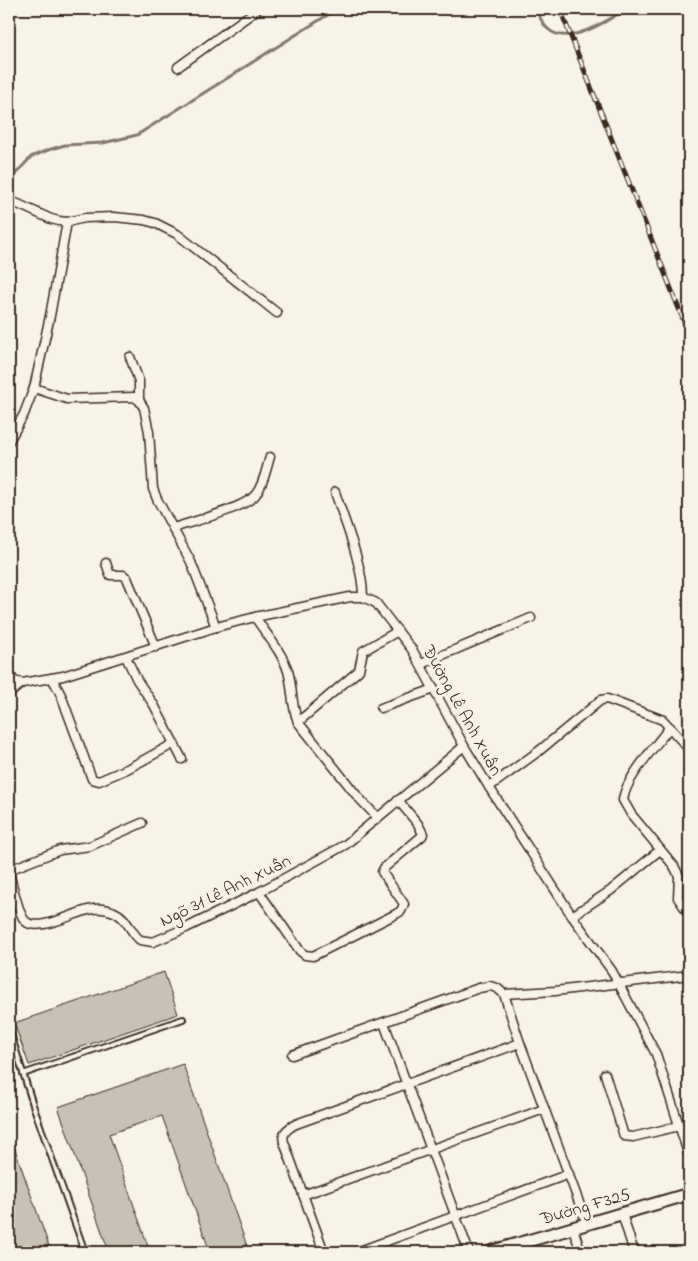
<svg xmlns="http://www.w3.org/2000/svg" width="698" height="1261" font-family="'Indie Flower',sans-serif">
	<rect width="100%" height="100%" fill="#f7f3e8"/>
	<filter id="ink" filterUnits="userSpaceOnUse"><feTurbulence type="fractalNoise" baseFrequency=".02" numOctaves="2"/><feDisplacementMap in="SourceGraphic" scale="10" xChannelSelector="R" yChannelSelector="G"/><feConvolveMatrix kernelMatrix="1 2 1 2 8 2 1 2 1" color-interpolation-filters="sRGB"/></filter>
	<g filter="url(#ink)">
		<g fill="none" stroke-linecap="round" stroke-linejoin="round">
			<!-- stream -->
			<g stroke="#84786c" stroke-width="3">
				<path d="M536 9C539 15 542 24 548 29 567 47 608 21 625 9"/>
				<polyline points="9,181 31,157 48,150 65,145 103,143 137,135 337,9"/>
			</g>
		</g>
		<!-- building -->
		<g fill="#c8c1b6" stroke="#3b2a1e">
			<polygon points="164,972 178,1014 29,1065 14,1023"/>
			<polygon points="183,1064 248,1249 239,1252 210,1252 162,1116 109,1134 150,1252 109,1252 58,1107"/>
			<polygon points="9,1135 10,1135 51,1252 9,1252"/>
		</g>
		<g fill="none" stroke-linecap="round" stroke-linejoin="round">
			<!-- service casing -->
			<g stroke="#3b2a1e" stroke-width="8">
				<g id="service">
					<polyline points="9,1028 34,1108 85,1252"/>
					<polyline points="23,1074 183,1019"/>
				</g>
			</g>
			<!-- minor casing -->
			<g stroke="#3b2a1e" stroke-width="11">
				<g id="minor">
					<polyline points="178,67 258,9"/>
					<polyline points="9,200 51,219 59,221 67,222 85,218 114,217 144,220 155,223 177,234 277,313"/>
					<polyline points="130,357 139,381 139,400"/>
					<polyline points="34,388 67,399 134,397 139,400 144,408 149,432 153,489 157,499 191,562 216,627"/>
					<polyline points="9,441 24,414 34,388 50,316 67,222"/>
					<path d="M335 492C345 523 363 565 363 597"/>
					<path d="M173 528C191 522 247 508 256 494 264 484 266 469 270 457"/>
					<polyline points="106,563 110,575 123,575 127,578 156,647"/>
					<path d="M255 617C266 634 282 652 288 671 293 688 291 705 298 722L358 797 377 817"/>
					<polyline points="126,657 137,680 154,705 182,759"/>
					<polyline points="421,664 531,618"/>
					<polyline points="9,673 14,681 22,683 63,676 216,627 255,617 350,597 363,597 376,603 413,651 464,746 489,787 572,916 612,971 656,1054 689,1156"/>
					<polyline points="52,678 61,695 92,779 99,781 127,769 173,744"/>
					<polyline points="9,694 22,683"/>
					<polyline points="381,708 434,689"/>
					<polyline points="298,722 356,673 359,670 363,651 398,631"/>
					<path d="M670 727C657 744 625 779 623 800L631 814 674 866 679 876 678 898 689 914"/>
					<polyline points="489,787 539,751 601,700 607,699 663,720 689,749"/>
					<polyline points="9,870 60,850 90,846 142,823"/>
					<path d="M9 874C14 888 16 905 23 918 32 936 74 913 88 910 97 908 106 908 114 912 127 917 130 932 140 940L153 942 186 928 259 892 345 845 464 746"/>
					<polyline points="259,892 300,951 305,955 313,956 396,914 401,911 404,904 382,872 384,868 422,836 423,834 418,824 398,800"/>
					<polyline points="572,916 610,891 660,850"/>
					<polyline points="504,994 555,991 689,975"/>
					<polyline points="384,1023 469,1252"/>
					<polyline points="292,1055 479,988 490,986 497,988 504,994 520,1043 587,1224"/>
					<polyline points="605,1074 624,1136 633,1137 679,1126"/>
					<polyline points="303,1195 544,1109"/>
					<polyline points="622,1214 634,1252"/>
					<polyline points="573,1228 581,1252"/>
					<path d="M324 1252 284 1142C281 1133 288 1128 296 1124L520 1043"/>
					<polyline points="357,1252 569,1174"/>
				</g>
			</g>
			<!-- secondary casing -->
			<g stroke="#3b2a1e" stroke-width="15">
				<polyline id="secondary" points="490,1252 689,1194"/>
			</g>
			<!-- service -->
			<use href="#service" stroke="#f7f3e8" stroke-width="4"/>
			<!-- minor -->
			<use href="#minor" stroke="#f7f3e8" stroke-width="8"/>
			<!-- secondary -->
			<use href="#secondary" stroke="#f7f3e8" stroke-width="11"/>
			<!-- rail casing -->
			<g stroke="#3b2a1e" stroke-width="5">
				<polyline id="rail" points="560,9 689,334"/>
			</g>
			<!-- rail -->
			<use href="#rail" stroke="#f7f3e8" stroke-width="3" stroke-dasharray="9" stroke-linecap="butt"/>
		</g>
	</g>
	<g text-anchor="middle" stroke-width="5" stroke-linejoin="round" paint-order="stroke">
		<!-- street labels -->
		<g font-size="18" fill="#3b2a1e" stroke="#f7f3e8">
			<text transform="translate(463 710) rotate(61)" y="6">Đường Lê Anh Xuân</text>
			<text transform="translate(225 890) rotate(-26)" y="6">Ngõ 31 Lê Anh Xuân</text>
			<text transform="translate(585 1206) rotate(-16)" y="6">Đường F325</text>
		</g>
	</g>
	<!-- margin -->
	<rect width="698" height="1261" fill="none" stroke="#f7f3e8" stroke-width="30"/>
	<rect x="15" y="15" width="668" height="1231" fill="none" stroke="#3b2a1e" stroke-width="2" filter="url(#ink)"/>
</svg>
